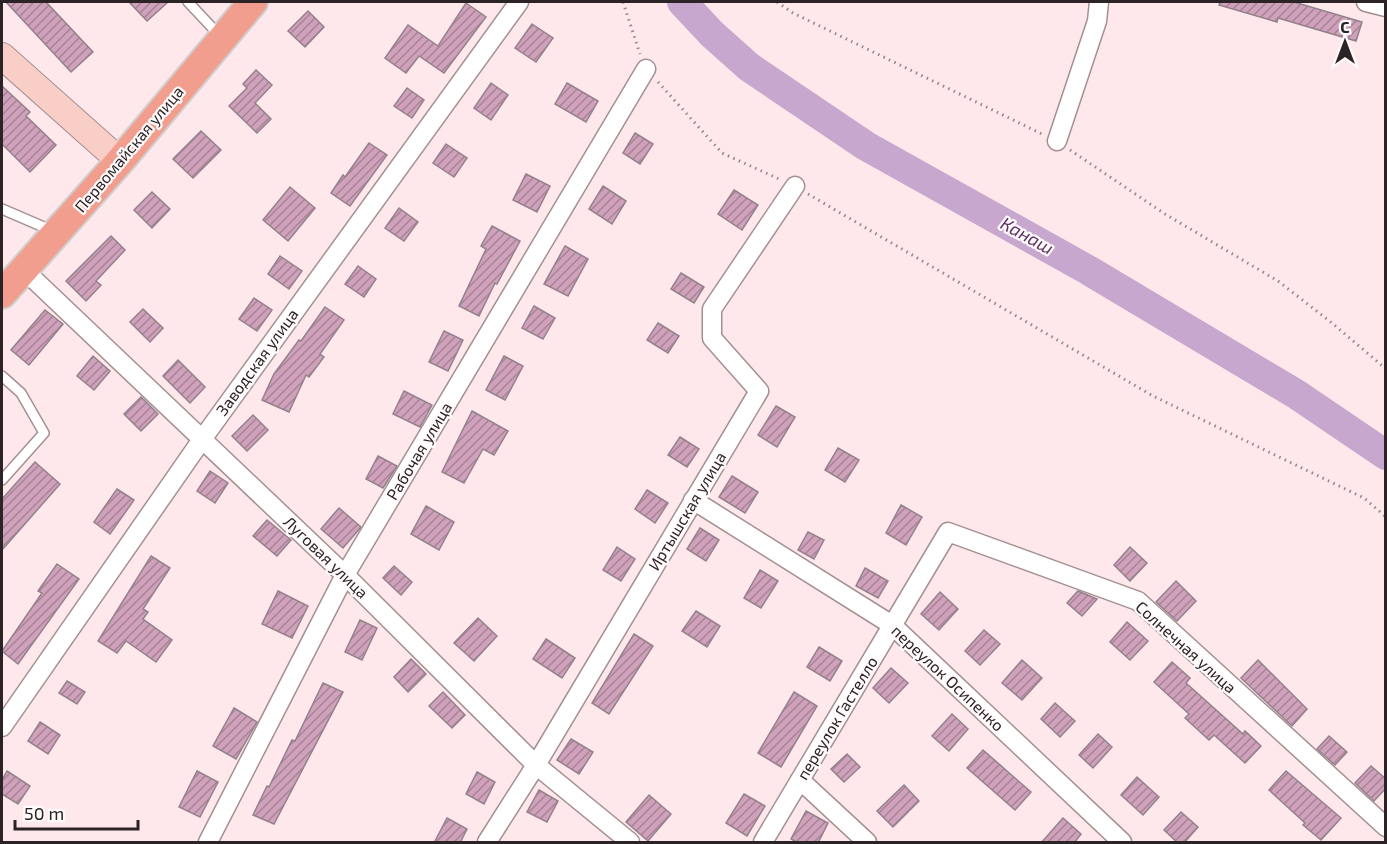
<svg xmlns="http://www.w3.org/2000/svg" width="1387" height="844" font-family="'Exo 2',sans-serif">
	<defs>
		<pattern id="building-hatch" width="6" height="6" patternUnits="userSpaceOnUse" patternTransform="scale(1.5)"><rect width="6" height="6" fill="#cfa1ba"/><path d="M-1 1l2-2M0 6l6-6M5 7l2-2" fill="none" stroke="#a88397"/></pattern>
	</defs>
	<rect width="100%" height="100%" fill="#fee8eb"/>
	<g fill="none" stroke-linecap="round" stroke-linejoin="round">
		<!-- river -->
		<polyline stroke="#c7a7cd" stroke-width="30" points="682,2 712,34 749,67 866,146 1088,270 1296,394 1386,455"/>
	</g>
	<!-- building -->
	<g fill="url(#building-hatch)" stroke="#93828b" stroke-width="1.5">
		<polygon points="6,2 46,2 93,52 71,72"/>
		<polygon points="129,2 168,2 147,21"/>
		<polygon points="1220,2 1294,2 1362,22 1356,41 1278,18 1277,22 1219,5"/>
		<polygon points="466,3 486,17 444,73 419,56 406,73 385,58 408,25 438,46"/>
		<polygon points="308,11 324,27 305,47 288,31"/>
		<polygon points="532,24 553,38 536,62 515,48"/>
		<polygon points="256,70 272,85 255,103 271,119 257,133 229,106 247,88 243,84"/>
		<polygon points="491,83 508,95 491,120 474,108"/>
		<polygon points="567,83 598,101 586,122 555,104"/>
		<polygon points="2,86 30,112 26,116 56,145 30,172 2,144"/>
		<polygon points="407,88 424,100 412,118 394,106"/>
		<polygon points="201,131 221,150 193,178 173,159"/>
		<polygon points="635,133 653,144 640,164 623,153"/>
		<polygon points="369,143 387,155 350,206 331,193 343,175 345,177"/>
		<polygon points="446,144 467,158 454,177 433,163"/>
		<polygon points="526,174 550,186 537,212 513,200"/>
		<polygon points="603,186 626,201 612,224 589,209"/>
		<polygon points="290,187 315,208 288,241 263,220"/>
		<polygon points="734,190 758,205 742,230 718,214"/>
		<polygon points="152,192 170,209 152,228 134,210"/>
		<polygon points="399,208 418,222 404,241 385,228"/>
		<polygon points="492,226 520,241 497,284 495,283 479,316 459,306 486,249 481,246"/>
		<polygon points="111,236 125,250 96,281 101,285 86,301 66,281"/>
		<polygon points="565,246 588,259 568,296 544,284"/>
		<polygon points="280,256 302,271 289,289 268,274"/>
		<polygon points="358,266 376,279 364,297 345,284"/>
		<polygon points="681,273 704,287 694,303 671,289"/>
		<polygon points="254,298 272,310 257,331 239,319"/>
		<polygon points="534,306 555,318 543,339 522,328"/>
		<polygon points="325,307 344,320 320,354 324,357 309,377 306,375 289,412 262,400 274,374 299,340 301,341"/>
		<polygon points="143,309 163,328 150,342 130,322"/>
		<polygon points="45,310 63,324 29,365 11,350"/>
		<polygon points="658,323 679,336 668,353 647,340"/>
		<polygon points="444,331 463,340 448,371 429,362"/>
		<polygon points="93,356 110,371 94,390 77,376"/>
		<polygon points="504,356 523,366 505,400 486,390"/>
		<polygon points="178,360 205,387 190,403 163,376"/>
		<polygon points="404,391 432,405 420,427 393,414"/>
		<polygon points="141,397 158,414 141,431 124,414"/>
		<polygon points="776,406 795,417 777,447 758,435"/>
		<polygon points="472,411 508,431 494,455 483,449 464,483 442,472"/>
		<polygon points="253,415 268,430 247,451 232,436"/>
		<polygon points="680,437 699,449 687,467 668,455"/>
		<polygon points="838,448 859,460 845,482 825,470"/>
		<polygon points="378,456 397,466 383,488 366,479"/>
		<polygon points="35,462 60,484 2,550 2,499"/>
		<polygon points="210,471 228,483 215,503 197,491"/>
		<polygon points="732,476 758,492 745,513 719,497"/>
		<polygon points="117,489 134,500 110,534 94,522"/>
		<polygon points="647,490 668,503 655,523 635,509"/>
		<polygon points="901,505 922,517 906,545 886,533"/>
		<polygon points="426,506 454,522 439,550 411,534"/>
		<polygon points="339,508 361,527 343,548 321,529"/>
		<polygon points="267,520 291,540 277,556 253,536"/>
		<polygon points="700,528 719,540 706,561 687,549"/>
		<polygon points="808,532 824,540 814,559 798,550"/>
		<polygon points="617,547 635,559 621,581 603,570"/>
		<polygon points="1130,547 1147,563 1130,581 1114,565"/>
		<polygon points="151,556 170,568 143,609 148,612 143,619 172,640 156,662 126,641 117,653 98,641"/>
		<polygon points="57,564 79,579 18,664 2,651 42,593 38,591"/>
		<polygon points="394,566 412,582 401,595 383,578"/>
		<polygon points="865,568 888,581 878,598 856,586"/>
		<polygon points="760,570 778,581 761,608 744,598"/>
		<polygon points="1176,581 1196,601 1177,621 1156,602"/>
		<polygon points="278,591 308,606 292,638 262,624"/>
		<polygon points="1078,591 1097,599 1082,616 1067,603"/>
		<polygon points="940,592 958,609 939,630 921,614"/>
		<polygon points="696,611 720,626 707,647 682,631"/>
		<polygon points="478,618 497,636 474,661 454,643"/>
		<polygon points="360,620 377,628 362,660 345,652"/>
		<polygon points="1127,622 1148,641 1130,660 1110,642"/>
		<polygon points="984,630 1000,644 980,665 965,651"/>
		<polygon points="634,634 653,646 609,714 592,703"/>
		<polygon points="546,639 575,658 562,678 533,659"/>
		<polygon points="819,647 842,661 830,681 807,667"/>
		<polygon points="411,659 426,674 408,692 394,677"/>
		<polygon points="1022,660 1042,678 1022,700 1002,683"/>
		<polygon points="1258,660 1307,709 1292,726 1241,678"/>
		<polygon points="1172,662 1190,678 1186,683 1243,734 1245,731 1261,746 1245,763 1214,735 1209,740 1185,718 1189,714 1154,682"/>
		<polygon points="891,668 908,683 889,703 873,688"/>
		<polygon points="67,681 85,692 77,704 59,693"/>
		<polygon points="323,683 343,692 274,824 253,815 267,786 269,787 292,740 295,741"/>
		<polygon points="443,692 465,715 452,728 429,706"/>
		<polygon points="794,692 817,706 781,767 758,753"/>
		<polygon points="1055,703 1075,721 1060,737 1041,719"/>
		<polygon points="234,708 257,722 236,759 213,746"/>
		<polygon points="952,714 968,729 949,751 932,736"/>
		<polygon points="40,722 60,735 48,754 28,741"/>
		<polygon points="1098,734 1112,747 1093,768 1079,755"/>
		<polygon points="1329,736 1347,752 1335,765 1317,749"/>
		<polygon points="571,739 593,752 579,774 557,760"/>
		<polygon points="983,750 1031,792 1015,810 967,768"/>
		<polygon points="847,754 860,767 844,782 831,769"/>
		<polygon points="1371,766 1386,779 1386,788 1374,801 1355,783"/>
		<polygon points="7,771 30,786 18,804 2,794 2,780"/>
		<polygon points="197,771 218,782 200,817 179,807"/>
		<polygon points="1286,771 1341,818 1321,840 1303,825 1305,823 1269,790"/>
		<polygon points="477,772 495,782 484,804 466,794"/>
		<polygon points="1137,777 1159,797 1143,815 1121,795"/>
		<polygon points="904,785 919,801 893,827 877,811"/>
		<polygon points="539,790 558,801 547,822 527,812"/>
		<polygon points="744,794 765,806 747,836 726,823"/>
		<polygon points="649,795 671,814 648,841 626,822"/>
		<polygon points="806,811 828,823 818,843 798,843 791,839"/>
		<polygon points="1181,812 1198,827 1184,843 1178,843 1164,830"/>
		<polygon points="447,818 467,829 460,843 434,843"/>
		<polygon points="1063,818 1081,834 1074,843 1041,843"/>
	</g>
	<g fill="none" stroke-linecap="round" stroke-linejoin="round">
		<!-- service casing -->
		<g stroke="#a49093" stroke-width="12">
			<g id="service">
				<polyline points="188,2 220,36"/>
				<polyline points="2,209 53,231"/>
				<polyline points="2,376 21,393 44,433 2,480"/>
			</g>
		</g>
		<!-- minor casing -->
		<g stroke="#a49093" stroke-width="21">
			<g id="minor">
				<polyline points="1366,2 1386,7"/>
				<polyline points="1057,141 1097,21 1099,2"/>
				<polyline points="24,270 345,575 536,765 630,842"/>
				<polyline points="693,500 892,625 1122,842"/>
				<polyline points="2,727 203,438 519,2"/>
				<polyline points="800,780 867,842"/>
				<polyline points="208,842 345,575 646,69"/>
				<polyline points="487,842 536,765 759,391 712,338 712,309 795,186"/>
				<polyline points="763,842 948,532 1138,601 1386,827"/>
			</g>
		</g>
		<!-- secondary casing -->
		<g stroke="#a49093" stroke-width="28">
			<polyline id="secondary" points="2,56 120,161"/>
		</g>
		<!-- primary casing -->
		<g stroke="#d0cfcf" stroke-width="32">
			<polyline id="primary" points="2,294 120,161 253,2"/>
		</g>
		<!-- path -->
		<g stroke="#96878a" stroke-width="3" stroke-dasharray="1.5 4.5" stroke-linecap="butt">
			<polyline points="623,2 640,54"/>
			<polyline points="777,2 793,13 1044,135"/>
			<polyline points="658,82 722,153 779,179"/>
			<polyline points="1070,150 1165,214 1278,281 1332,323 1386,369"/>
			<polyline points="808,194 1153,396 1364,498 1386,517"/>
		</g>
		<!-- service -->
		<use href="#service" stroke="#fff" stroke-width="9"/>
		<!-- minor -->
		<use href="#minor" stroke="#fff" stroke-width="18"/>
		<!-- secondary -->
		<use href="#secondary" stroke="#f8cec7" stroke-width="26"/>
		<!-- primary -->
		<use href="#primary" stroke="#f29e8f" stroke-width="28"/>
	</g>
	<g text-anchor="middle" stroke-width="4.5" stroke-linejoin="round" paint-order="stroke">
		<!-- street labels -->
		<g font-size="16" fill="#2b2325" stroke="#fffafb">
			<text transform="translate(129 149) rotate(-50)" y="6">Первомайская улица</text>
			<text transform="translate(257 362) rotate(-54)" y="6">Заводская улица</text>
			<text transform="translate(419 451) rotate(-59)" y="6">Рабочая улица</text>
			<text transform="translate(687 511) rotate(-59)" y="6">Иртышская улица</text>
			<text transform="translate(326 557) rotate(44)" y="6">Луговая улица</text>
			<text transform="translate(1186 647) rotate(42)" y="6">Солнечная улица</text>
			<text transform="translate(948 678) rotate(43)" y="6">переулок Осипенко</text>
			<text transform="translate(837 718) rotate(-59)" y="6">переулок Гастелло</text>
		</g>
		<!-- water labels -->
		<g font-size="18" font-style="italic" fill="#5c3263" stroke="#fffafb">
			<text transform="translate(1027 236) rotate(29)" y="6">Канаш</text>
		</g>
	</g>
	<!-- border -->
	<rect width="1387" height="844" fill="none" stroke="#2b2325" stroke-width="6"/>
	<!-- north arrow -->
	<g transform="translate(1345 42)" stroke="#fffafb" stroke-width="4.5" paint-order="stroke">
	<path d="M0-4.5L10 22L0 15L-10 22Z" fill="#2b2325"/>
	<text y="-9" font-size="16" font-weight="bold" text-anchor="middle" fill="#2b2325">С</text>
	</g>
	<!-- scale -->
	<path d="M15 820v9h123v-9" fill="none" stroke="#2b2325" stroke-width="3"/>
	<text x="24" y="820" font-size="18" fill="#2b2325" stroke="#fffafb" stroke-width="4.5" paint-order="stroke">50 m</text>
</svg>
